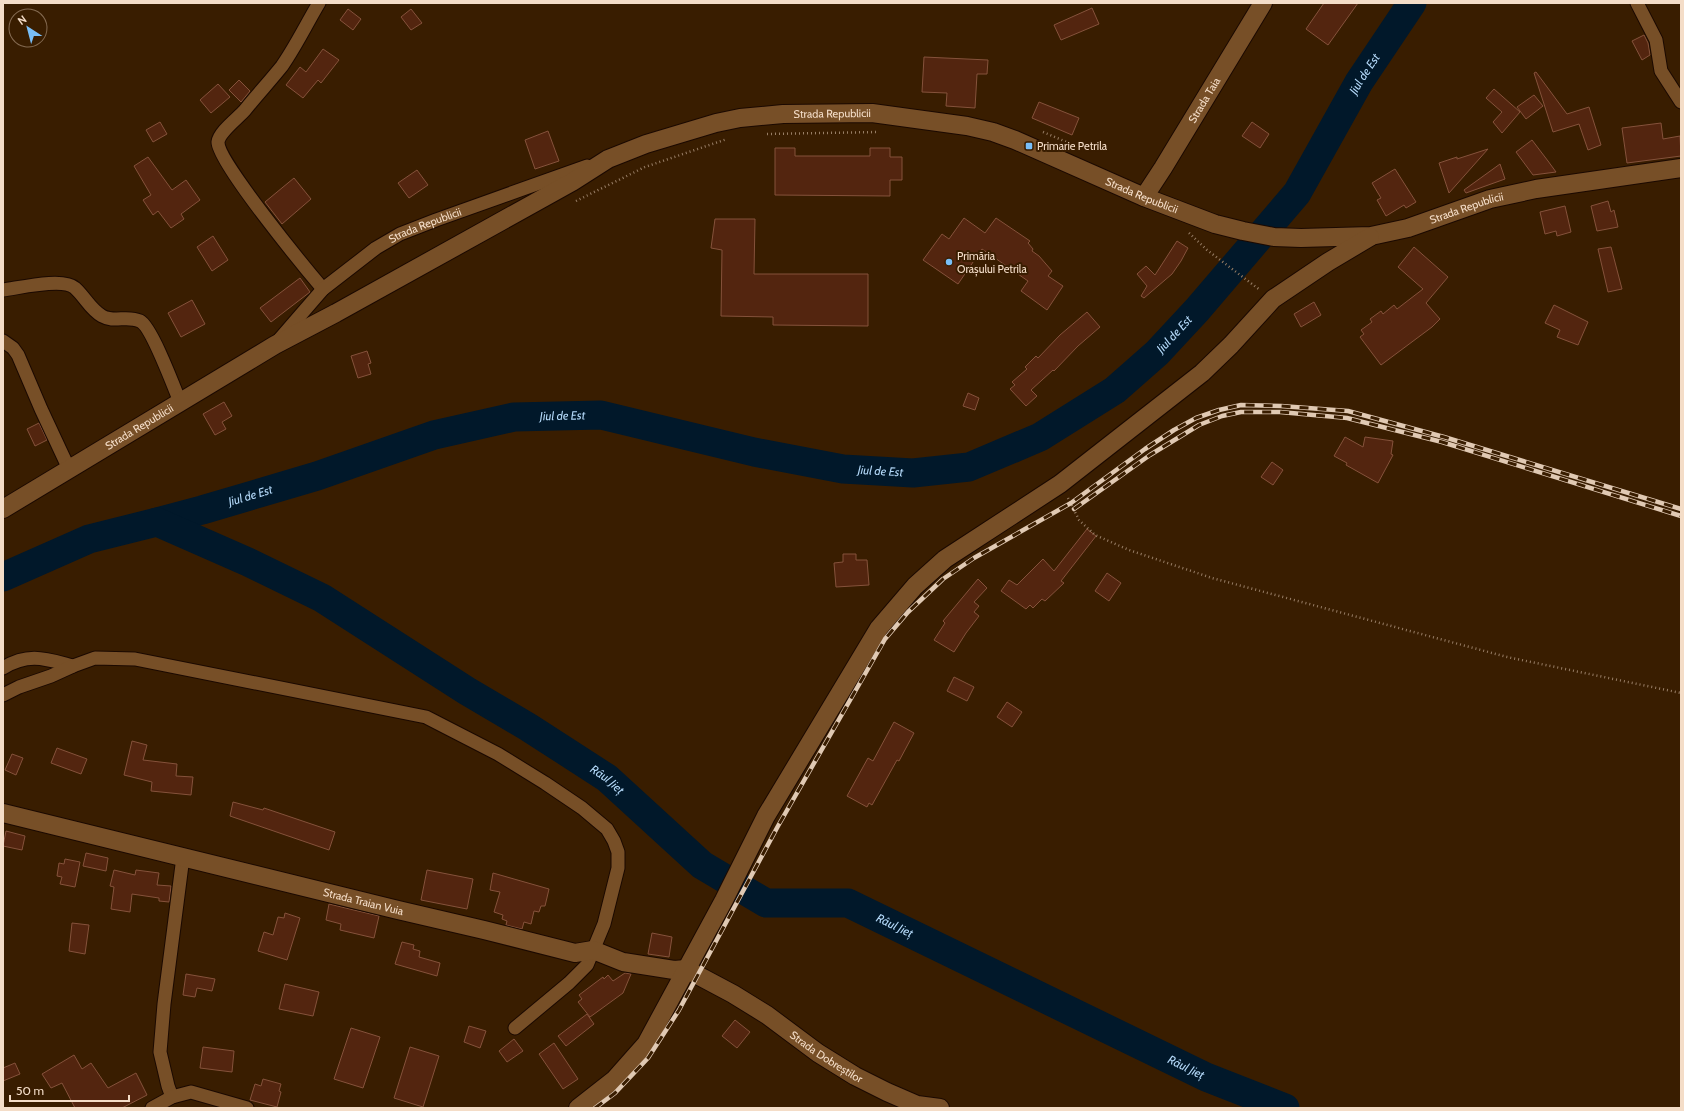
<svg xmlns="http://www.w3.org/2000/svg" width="1684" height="1111" font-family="Cabin,sans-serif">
	<rect width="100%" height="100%" fill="#391d00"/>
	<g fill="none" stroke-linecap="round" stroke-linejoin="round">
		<!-- river -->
		<g stroke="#01182a" stroke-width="29">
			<path id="s1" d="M157 522 202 510 317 476 434 435 514 417 601 415 754 452 843 469 913 473 969 467 1040 437 1115 390 1157 353 1197 310 1297 193 1359 82 1412 3"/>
			<path id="s2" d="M3 577 89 539 157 522 248 562 322 598 467 691 528 727 607 778 702 865 766 903H848L1206 1077 1285 1108"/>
		</g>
	</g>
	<!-- building -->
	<g fill="#53250f" stroke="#85523b">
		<polygon points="1324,3 1358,3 1328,45 1306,29"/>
		<polygon points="1092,8 1099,24 1061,40 1054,25"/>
		<polygon points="348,9 361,19 353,30 340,20"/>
		<polygon points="411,9 422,23 411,30 401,17"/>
		<polygon points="1644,35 1648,43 1650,55 1642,60 1632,41"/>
		<polygon points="323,49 339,60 321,83 318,80 303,98 286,85 300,67 306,72"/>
		<polygon points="924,57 988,60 987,74 977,74 975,108 946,106 947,93 922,92"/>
		<polygon points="1536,72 1567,114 1589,107 1601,145 1588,150 1579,124 1553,132 1534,73"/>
		<polygon points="239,80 250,91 241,102 229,90"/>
		<polygon points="218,84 230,97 211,113 200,100"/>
		<polygon points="1494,89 1520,112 1502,133 1493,122 1502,112 1486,98"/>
		<polygon points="1534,95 1543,106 1526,119 1517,107"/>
		<polygon points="1039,102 1079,118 1072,135 1032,118"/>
		<polygon points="160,122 167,134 153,142 146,130"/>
		<polygon points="1252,122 1269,134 1260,148 1242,136"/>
		<polygon points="1661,123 1663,139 1680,136 1681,156 1627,163 1622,128"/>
		<polygon points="548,131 559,161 535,169 525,140"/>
		<polygon points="1532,140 1548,161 1556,172 1533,175 1516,152"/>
		<polygon points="775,148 795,148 795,156 870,156 870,148 890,148 890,157 902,157 902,180 890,180 890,196 775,195"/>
		<polygon points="1488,149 1449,193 1439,163 1457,157 1457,159"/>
		<polygon points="148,157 172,190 186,180 200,200 181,214 184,219 171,228 158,211 153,215 143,200 151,195 134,166"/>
		<polygon points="1500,164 1505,179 1466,193 1464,190"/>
		<polygon points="1395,169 1416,202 1406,208 1404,205 1386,216 1377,200 1381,198 1372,183"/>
		<polygon points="417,170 428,185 409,198 398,183"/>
		<polygon points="294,178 311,199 282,224 265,202"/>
		<polygon points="1608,201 1611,212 1614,210 1618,227 1597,231 1591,206"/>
		<polygon points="1565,206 1571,232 1557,236 1556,231 1545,234 1540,212"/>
		<polygon points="964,218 985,233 996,218 1030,241 1028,243 1033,249 1032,251 1039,256 1052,271 1048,276 1063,286 1047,310 1021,291 1028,281 982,249 958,284 923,260 942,234 949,239"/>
		<polygon points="715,219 755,219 754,274 868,274 868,326 773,325 773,317 721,316 722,250 711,248"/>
		<polygon points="213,236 228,260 212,271 197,247"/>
		<polygon points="1177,241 1188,248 1181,261 1172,274 1144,298 1141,296 1147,286 1137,274 1146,266 1155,275"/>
		<polygon points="1414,247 1448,277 1426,303 1440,319 1432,327 1381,365 1360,337 1364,334 1361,330 1372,322 1370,319 1381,311 1383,314 1394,305 1397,309 1423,289 1398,267"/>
		<polygon points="1611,247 1622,289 1608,292 1598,249"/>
		<polygon points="300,278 310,292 271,322 260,308"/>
		<polygon points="192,300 205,324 181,337 168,313"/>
		<polygon points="1314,302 1321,315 1301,327 1294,314"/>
		<polygon points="1554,305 1588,322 1578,345 1557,337 1560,330 1545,323"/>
		<polygon points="1087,312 1100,327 1078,346 1054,371 1053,370 1031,390 1037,396 1026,406 1010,389 1015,385 1012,382 1027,369 1025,367 1036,356 1038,358 1060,335"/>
		<polygon points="367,351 371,363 368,364 371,374 358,378 351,356"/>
		<polygon points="968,393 979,398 975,410 963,406"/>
		<polygon points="224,402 232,416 222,422 226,429 215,435 203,414"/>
		<polygon points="39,423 47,440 35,446 27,429"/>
		<polygon points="1345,437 1363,447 1365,437 1393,441 1391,454 1393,455 1378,483 1346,465 1347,463 1334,456"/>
		<polygon points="1272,462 1283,470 1273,485 1261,477"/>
		<polygon points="1087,529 1096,536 1061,581 1064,583 1045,601 1042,599 1033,608 1030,605 1026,609 1001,591 1009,580 1017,585 1043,559 1054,571"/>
		<polygon points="843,554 856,554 856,560 867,560 869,585 836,587 834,563 843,562"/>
		<polygon points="1107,573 1121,583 1109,601 1095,591"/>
		<polygon points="978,579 987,588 974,602 979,606 974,612 979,616 966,633 954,652 934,640 945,623 943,621"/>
		<polygon points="954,677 974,687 967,701 947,691"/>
		<polygon points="1007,702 1022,712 1012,727 997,717"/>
		<polygon points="894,722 914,733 899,761 897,760 872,805 869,803 867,807 847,796 868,758 873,761"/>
		<polygon points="132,741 147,745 143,760 177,764 176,776 193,777 191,795 151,791 152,782 124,775"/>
		<polygon points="57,748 87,759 81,774 51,763"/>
		<polygon points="12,754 23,758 16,775 5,770"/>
		<polygon points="233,802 263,810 264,808 335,832 329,850 230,816"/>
		<polygon points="6,831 25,836 22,850 3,846"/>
		<polygon points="86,853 108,858 106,871 83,866"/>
		<polygon points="65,859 80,862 75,887 60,884 62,877 57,876 59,863 64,864"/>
		<polygon points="114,870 135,875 136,870 159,873 157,885 171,886 169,902 159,901 159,898 132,894 130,912 111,909 114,887 110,886"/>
		<polygon points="427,870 473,879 467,909 421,900"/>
		<polygon points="493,873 549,889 545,906 541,906 539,912 534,911 531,924 524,922 522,929 506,925 507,921 502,919 503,915 494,912 500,892 490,890"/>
		<polygon points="329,904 379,916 374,938 340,930 341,924 326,920"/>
		<polygon points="285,913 300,918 287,960 258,951 264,932 273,935 278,917 284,918"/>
		<polygon points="72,923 89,925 85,954 69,951"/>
		<polygon points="652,933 672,937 669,957 648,954"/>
		<polygon points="402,942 414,945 413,949 420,951 419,957 440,963 437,976 395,964"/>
		<polygon points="625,973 631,974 623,993 590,1017 578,1002 582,999 579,995 603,977 604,979 608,975 613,981"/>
		<polygon points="186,974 215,979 212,991 197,988 195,997 183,995"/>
		<polygon points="285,984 319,992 313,1016 279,1009"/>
		<polygon points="587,1014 594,1024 566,1046 558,1036"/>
		<polygon points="735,1020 750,1032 737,1048 722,1036"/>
		<polygon points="469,1026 486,1031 480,1048 464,1042"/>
		<polygon points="351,1028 380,1037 363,1088 334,1079"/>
		<polygon points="514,1039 523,1051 507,1062 499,1051"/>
		<polygon points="554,1043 578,1079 563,1089 539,1054"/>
		<polygon points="203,1047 234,1051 232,1072 200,1068"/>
		<polygon points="410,1047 439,1056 423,1107 394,1098"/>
		<polygon points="74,1055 82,1069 91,1063 108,1088 136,1073 147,1095 122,1108 75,1108 62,1083 51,1088 42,1074"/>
		<polygon points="15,1063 20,1074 3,1081 3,1068"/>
		<polygon points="263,1079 281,1084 279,1091 281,1092 277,1107 250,1100 255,1084 261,1086"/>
	</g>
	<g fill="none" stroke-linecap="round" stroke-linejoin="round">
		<!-- street casing -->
		<g stroke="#1b0900" stroke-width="15">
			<g id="street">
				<path d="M319 3C307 23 296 46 282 66 270 81 257 95 245 110 238 118 219 132 218 142 217 161 306 269 323 289"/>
				<polyline points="1637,3 1656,40 1661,71 1681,102"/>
				<path d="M3 290C19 288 63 277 75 288 85 297 90 309 102 316 114 323 127 315 140 321 151 326 174 387 180 402"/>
				<polyline points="3,341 13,348 18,355 41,409 69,469"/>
				<path id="s3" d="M278 341 323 289 376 248 400 234 436 220 587 166"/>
				<path d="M3 668C29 652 46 659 73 666"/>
				<polyline points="3,695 19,687 51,676 73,666 95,658 135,659 426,717 498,754 545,783 582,808 607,829 614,841 618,852 618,868 604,924 587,965 569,983 515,1028"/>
				<polyline points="172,1097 168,1086 160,1052 164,1004 183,857"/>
				<polyline points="152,1108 172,1097 191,1092 247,1108"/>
			</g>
		</g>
		<!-- secondary casing -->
		<g stroke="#1b0900" stroke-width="20">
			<g id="secondary">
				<path id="s4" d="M1144 197 1163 168 1263 3"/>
				<path id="s5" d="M3 509 275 345 336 313 572 182 608 159 646 144 716 123 740 118 783 114 872 113 967 126 993 132 1015 140 1144 197 1215 224 1243 231 1274 237 1301 238 1371 236 1408 228 1490 199 1536 189 1681 168"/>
				<path id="s6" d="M3 813 398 910 484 930 575 953 593 950 623 962 674 970 686 969 733 994 767 1015 818 1053 855 1076 887 1092 917 1105 940 1108"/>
				<polyline points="578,1108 615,1079 646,1044 724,900 766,816 879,628 915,586 945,559 1060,484 1202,373 1231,345 1273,299 1328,262 1370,237"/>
			</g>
		</g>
		<!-- path -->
		<g stroke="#987e65" stroke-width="2.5" stroke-dasharray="1 3" stroke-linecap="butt">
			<polyline points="1043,132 1069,143 1082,150"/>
			<polyline points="767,134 878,132"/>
			<polyline points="576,201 645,167 727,139"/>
			<polyline points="1189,233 1207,250 1260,290"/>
			<polyline points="1068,498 1079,520 1095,535 1129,550 1212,578 1507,657 1681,693"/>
		</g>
		<!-- street -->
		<use href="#street" stroke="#774f27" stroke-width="13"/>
		<!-- secondary -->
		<use href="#secondary" stroke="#774f27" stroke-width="18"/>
		<!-- rail casing -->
		<g stroke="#e0c9b3" stroke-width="4.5">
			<g id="rail">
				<polyline points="1074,509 1150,455 1199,425 1222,416 1241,412 1280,412 1347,418 1442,442 1681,516"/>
				<polyline points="595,1108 615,1093 648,1058 679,1010 778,826 885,639 908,612 943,579 974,558 1071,503 1145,449 1174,430 1196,418 1219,410 1241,405 1281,406 1348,411 1444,437 1681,509"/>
			</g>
		</g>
		<!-- rail -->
		<use href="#rail" stroke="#391d00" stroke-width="3" stroke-dasharray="9" stroke-linecap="butt"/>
	</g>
	<!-- markers -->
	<g fill="#79bff8" stroke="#391d00" stroke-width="1.5">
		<rect x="1025" y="142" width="8" height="8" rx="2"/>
		<circle cx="949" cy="262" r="4"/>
	</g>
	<g text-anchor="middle" stroke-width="4" stroke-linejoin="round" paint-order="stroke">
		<!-- street labels -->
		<g font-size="11" fill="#f4ddc8" stroke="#391d00">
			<text dy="4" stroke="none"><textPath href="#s4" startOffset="114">Strada Taia</textPath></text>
			<text dy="4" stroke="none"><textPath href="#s5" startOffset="930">Strada Republicii</textPath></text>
			<text dy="4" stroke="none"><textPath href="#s5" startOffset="1254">Strada Republicii</textPath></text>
			<text dy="4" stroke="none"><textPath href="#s5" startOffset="1590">Strada Republicii</textPath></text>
			<text dy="4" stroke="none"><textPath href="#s3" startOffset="190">Strada Republicii</textPath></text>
			<text dy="4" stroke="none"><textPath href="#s5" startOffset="159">Strada Republicii</textPath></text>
			<text dy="4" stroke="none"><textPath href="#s6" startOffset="371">Strada Traian Vuia</textPath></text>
			<text dy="4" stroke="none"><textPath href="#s6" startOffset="869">Strada Dobreștilor</textPath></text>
		</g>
		<!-- poi labels -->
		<g font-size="11" fill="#f4ddc8" stroke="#391d00" text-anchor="start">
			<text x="1037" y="150">Primarie Petrila</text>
			<text x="957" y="260">Primăria<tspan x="957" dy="13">Orașului Petrila</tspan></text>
		</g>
		<!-- water labels -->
		<g font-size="12" font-style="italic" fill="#b3d8f8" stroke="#391d00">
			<text dy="4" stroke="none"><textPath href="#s1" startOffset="1405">Jiul de Est</textPath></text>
			<text dy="4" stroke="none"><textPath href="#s1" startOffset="1081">Jiul de Est</textPath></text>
			<text dy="4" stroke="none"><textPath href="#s1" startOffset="421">Jiul de Est</textPath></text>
			<text dy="4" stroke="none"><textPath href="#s1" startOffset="745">Jiul de Est</textPath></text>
			<text dy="4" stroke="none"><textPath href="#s1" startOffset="97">Jiul de Est</textPath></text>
			<text dy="4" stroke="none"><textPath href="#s2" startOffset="684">Râul Jieț</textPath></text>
			<text dy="4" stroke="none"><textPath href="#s2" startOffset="1020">Râul Jieț</textPath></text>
			<text dy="4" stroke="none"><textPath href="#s2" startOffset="1344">Râul Jieț</textPath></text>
		</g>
	</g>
	<!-- border -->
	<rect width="1684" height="1111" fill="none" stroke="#f4ddc8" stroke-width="8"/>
	<!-- north arrow -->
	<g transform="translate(28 28) rotate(324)"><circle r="19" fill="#391d00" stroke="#846a50"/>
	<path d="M0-3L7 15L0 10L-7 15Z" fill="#79bff8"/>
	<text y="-6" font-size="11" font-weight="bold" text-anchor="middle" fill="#f4ddc8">N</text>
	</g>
	<!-- scale -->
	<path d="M10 1095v6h119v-6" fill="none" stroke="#f4ddc8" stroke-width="2"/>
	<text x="16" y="1095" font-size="12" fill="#f4ddc8" stroke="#391d00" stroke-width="3" paint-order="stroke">50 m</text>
</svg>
